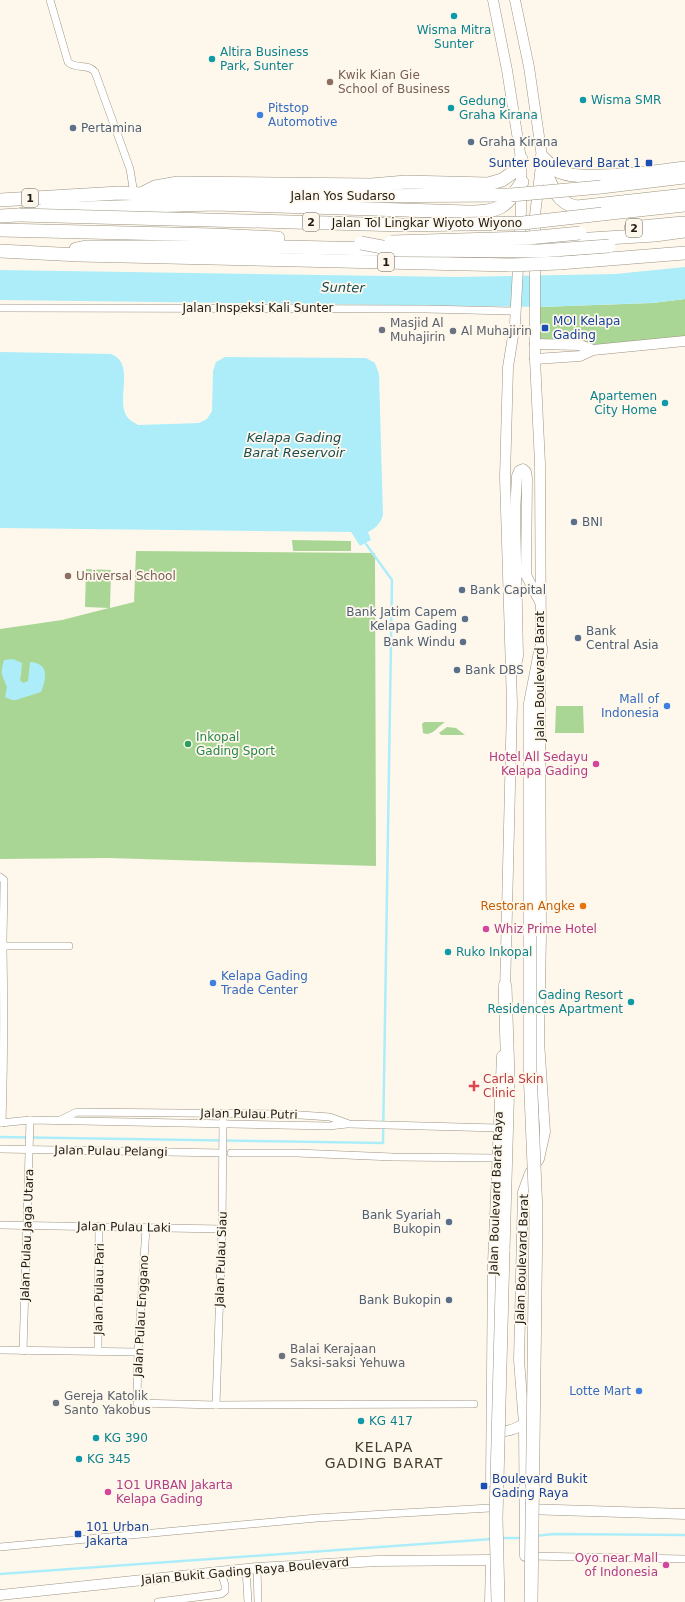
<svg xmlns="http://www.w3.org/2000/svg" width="685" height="1602" font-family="'DejaVu Sans',sans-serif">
	<rect width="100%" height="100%" fill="#fef8ec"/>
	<!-- green -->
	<g fill="#aad695">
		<polygon points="685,299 685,341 593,350 535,344 539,307 652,303"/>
		<polygon points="292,540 351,541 351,551 293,551"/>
		<polygon points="136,551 375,553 376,866 108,858 0,859 0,629 62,620 109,608 85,607 86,569 111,570 110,608 134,602"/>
		<polygon points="556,706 583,706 584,733 555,733"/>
		<path d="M424 722H445C437 727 432 737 423 733L422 724Z"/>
		<polygon points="447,727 456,728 465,735 441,735 439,733"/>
	</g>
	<!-- water -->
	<g fill="#adedf9">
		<polygon points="685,267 685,299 652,303 539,307 0,300 0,270 457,277 615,274"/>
		<path d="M0 352 111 354C138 364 112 404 130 420 132 422 136 423 138 425L199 423 207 419 212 411 213 371 216 362 225 357 366 358 375 363 379 374 383 515C380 524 376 528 368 532L371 540 360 546 351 532 0 528Z"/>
		<path d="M13 659 22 663 21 675 20 680 23 683 28 681 30 662C49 663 47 678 41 692L16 700H12L5 697 7 687C2 674 0 675 4 660Z"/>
	</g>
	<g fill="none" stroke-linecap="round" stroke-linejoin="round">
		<!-- stream -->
		<g stroke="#adedf9" stroke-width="2.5">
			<polyline points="0,1137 383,1143 392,580 366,544"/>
			<polyline points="535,1536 554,1534 685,1535"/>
			<polyline points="501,1538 522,1538"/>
			<polyline points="0,1574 492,1539"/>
		</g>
		<!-- street casing -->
		<g stroke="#9d9481" stroke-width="8">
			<g id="street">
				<path d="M50 0 68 62C76 70 88 63 95 72L130 169 134 194"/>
				<polyline points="0,308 426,309 515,311"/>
				<path d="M0 877 4 880C4 903 3 925 3 947 4 1006 4 1064 2 1123"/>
				<polyline points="0,946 69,946"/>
				<polyline points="60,1120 77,1112 286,1114 330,1117 349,1124 498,1128"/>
				<polyline points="0,1123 30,1120 329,1126 347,1124"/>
				<polyline points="0,1149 223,1153"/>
				<polyline points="231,1153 297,1153 393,1157 497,1158"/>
				<polyline points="0,1225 222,1229"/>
				<polyline points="146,1228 138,1352 137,1403 216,1405 474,1404"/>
				<polyline points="0,1350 138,1352"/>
				<polyline points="23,1351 30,1120"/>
				<polyline points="98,1351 99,1226"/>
				<polyline points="216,1405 222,1229 223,1119"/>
				<polyline points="0,1547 317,1518 490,1508"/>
				<polyline points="529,1556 685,1559"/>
				<polyline points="257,1568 258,1602"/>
				<polyline points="246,1569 248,1602"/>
				<polyline points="158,1602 221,1594 225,1591 225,1585 221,1572"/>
			</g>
		</g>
		<!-- secondary casing -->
		<g stroke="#9d9481" stroke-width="11">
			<g id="secondary">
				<polyline points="493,0 507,70 521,159 521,212 515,324 508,367 505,477 512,704 505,992"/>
				<polyline points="515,0 529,67 542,157 535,215 535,359 540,464 541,655"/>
				<polyline points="535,344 580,345 593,350"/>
				<polyline points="535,359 580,356 593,350 685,341"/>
				<polyline points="515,670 518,656 515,513 517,476 519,471 523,469 526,472 527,478 526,575 540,602"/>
				<path d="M493 1430C505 1433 513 1430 524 1424"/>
				<polyline points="491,1482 493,1263 502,1056"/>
				<polyline points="525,1509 685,1514"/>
				<polyline points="525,1556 524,1424 519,1360 523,1192 530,1173 539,1159 545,1132 539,1041 541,935 540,677"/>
				<polyline points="0,1595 257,1568 377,1561 491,1560"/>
				<polyline points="490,1602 491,1560"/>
			</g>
		</g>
		<!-- highway casing -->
		<g stroke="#9d9481" stroke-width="14">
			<g id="highway">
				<path d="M542 157C547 162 552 167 558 171 582 183 657 171 685 168"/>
				<path d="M542 163C549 181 556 204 577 207L685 195"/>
				<polyline points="601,187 685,177"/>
				<polyline points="145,192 155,187 178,183 371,185 406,182 488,184 502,180 512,173 521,159"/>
				<polyline points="0,200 119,193 170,195 329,196 511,195"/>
				<polyline points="602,214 685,205"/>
				<path d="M0 216 19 215 51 209 214 204 467 212C500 211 504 210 522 182"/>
				<polyline points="631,228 683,223"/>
				<polyline points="0,230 214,235 278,238"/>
				<polyline points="76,249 86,247 285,247 376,249"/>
				<polyline points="541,249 552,244 574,240 655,235 685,231"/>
				<polyline points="0,251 79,255 511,265"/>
				<polyline points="559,263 685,253"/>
				<polyline points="530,936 530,706 541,649"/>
				<polyline points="503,1251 508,1076 505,986"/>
			</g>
		</g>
		<!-- street -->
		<use href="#street" stroke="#fff" stroke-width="7"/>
		<!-- secondary -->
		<use href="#secondary" stroke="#fff" stroke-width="10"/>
		<!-- highway -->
		<use href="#highway" stroke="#fff" stroke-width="13"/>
		<!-- highway-bridge casing -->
		<g stroke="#9d9481" stroke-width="14" stroke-linecap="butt">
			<g id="highway-bridge">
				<polyline points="511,195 601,187"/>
				<polyline points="19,215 403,225 523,223 602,214"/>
				<polyline points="391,242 528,238 580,233"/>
				<polyline points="361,243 398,250 539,251 609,246"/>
				<polyline points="511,265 559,263"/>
				<polyline points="530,936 530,1070 536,1213 531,1602"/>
				<polyline points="498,1602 496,1518 503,1251"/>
			</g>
		</g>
		<!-- highway-bridge -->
		<use href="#highway-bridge" stroke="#fff" stroke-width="13"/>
	</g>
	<!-- markers -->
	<g fill="#0f9aa8" stroke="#fef8ec" stroke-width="1.5">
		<circle cx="454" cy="16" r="4"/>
		<circle cx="212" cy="59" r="4"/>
		<circle cx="583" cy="100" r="4"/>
		<circle cx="451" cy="108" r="4"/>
		<circle cx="665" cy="403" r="4"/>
		<circle cx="448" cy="952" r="4"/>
		<circle cx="631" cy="1002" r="4"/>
		<circle cx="361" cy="1421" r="4"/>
		<circle cx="96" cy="1438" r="4"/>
		<circle cx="79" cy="1459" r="4"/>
	</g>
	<g fill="#8d6e63" stroke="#fef8ec" stroke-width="1.5">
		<circle cx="330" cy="82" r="4"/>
		<circle cx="68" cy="576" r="4"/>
	</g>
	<g fill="#3f7fe0" stroke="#fef8ec" stroke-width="1.5">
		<circle cx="260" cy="115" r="4"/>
		<circle cx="667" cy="706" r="4"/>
		<circle cx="213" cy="983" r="4"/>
		<circle cx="639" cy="1391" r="4"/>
	</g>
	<g fill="#5c6f8a" stroke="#fef8ec" stroke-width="1.5">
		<circle cx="73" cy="128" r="4"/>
		<circle cx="471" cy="142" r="4"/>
		<circle cx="574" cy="522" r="4"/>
		<circle cx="462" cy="590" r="4"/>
		<circle cx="465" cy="619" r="4"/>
		<circle cx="578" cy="638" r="4"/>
		<circle cx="463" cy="642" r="4"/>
		<circle cx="457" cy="670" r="4"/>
		<circle cx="449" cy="1222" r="4"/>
		<circle cx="449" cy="1300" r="4"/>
	</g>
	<g fill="#1a4fb4" stroke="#fef8ec" stroke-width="1.5">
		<rect x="645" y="159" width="8" height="8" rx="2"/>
		<rect x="541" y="324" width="8" height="8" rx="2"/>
		<rect x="480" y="1482" width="8" height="8" rx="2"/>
		<rect x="74" y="1530" width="8" height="8" rx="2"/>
	</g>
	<g fill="#6b7280" stroke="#fef8ec" stroke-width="1.5">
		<circle cx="382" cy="330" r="4"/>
		<circle cx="453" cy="331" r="4"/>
		<circle cx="282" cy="1356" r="4"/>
		<circle cx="56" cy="1403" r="4"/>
	</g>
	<circle fill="#2e9e5b" stroke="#fef8ec" stroke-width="1.5" cx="188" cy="744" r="4"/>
	<g fill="#d1479c" stroke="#fef8ec" stroke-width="1.5">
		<circle cx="596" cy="764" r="4"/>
		<circle cx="486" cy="929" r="4"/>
		<circle cx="108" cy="1492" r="4"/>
		<circle cx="666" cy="1565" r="4"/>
	</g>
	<circle fill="#e8710a" stroke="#fef8ec" stroke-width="1.5" cx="583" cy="906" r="4"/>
	<path fill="#e0444e" stroke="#fef8ec" stroke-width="1.5" d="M472 1080h4v4h4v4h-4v4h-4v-4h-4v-4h4z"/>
	<g text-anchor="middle" stroke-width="3.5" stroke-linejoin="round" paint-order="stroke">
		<!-- shield labels -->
		<g fill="#fef8ec" stroke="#635e56" stroke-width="1">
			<rect x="22" y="189" width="16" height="18" rx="3"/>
			<rect x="303" y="213" width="16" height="18" rx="3"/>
			<rect x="626" y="219" width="16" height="18" rx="3"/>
			<rect x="378" y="253" width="16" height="18" rx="3"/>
		</g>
		<g font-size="11" font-weight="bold" fill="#201c15">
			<text x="30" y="202">1</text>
			<text x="311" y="226">2</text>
			<text x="634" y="232">2</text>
			<text x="386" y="266">1</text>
		</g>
		<!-- culture labels -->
		<g font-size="12" fill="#0d838f" stroke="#fef8ec" text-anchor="start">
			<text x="454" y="34" text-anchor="middle">Wisma Mitra<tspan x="454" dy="14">Sunter</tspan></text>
			<text x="220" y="56">Altira Business<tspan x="220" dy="14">Park, Sunter</tspan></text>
			<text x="591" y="104">Wisma SMR</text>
			<text x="459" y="105">Gedung<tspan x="459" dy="14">Graha Kirana</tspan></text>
			<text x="657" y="400" text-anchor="end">Apartemen<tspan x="657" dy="14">City Home</tspan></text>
			<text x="456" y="956">Ruko Inkopal</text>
			<text x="623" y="999" text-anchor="end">Gading Resort<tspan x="623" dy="14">Residences Apartment</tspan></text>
			<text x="369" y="1425">KG 417</text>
			<text x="104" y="1442">KG 390</text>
			<text x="87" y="1463">KG 345</text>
		</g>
		<!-- education labels -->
		<g font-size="12" fill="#785e54" stroke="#fef8ec" text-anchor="start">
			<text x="338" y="79">Kwik Kian Gie<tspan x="338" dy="14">School of Business</tspan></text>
			<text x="76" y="580">Universal School</text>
		</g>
		<!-- shop labels -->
		<g font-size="12" fill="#366cbe" stroke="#fef8ec" text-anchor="start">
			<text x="268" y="112">Pitstop<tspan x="268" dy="14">Automotive</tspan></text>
			<text x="659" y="703" text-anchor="end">Mall of<tspan x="659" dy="14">Indonesia</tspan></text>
			<text x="221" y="980">Kelapa Gading<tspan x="221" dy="14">Trade Center</tspan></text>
			<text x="631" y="1395" text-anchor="end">Lotte Mart</text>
		</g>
		<!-- service labels -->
		<g font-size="12" fill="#4e5e75" stroke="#fef8ec" text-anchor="start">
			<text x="81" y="132">Pertamina</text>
			<text x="479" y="146">Graha Kirana</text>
			<text x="582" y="526">BNI</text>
			<text x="470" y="594">Bank Capital</text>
			<text x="457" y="616" text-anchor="end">Bank Jatim Capem<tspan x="457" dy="14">Kelapa Gading</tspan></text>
			<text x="586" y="635">Bank<tspan x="586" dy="14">Central Asia</tspan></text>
			<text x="455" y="646" text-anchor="end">Bank Windu</text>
			<text x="465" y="674">Bank DBS</text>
			<text x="441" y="1219" text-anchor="end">Bank Syariah<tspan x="441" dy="14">Bukopin</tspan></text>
			<text x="441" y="1304" text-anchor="end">Bank Bukopin</text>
		</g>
		<!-- transit labels -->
		<g font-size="12" fill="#164399" stroke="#fef8ec" text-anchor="start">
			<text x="641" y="167" text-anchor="end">Sunter Boulevard Barat 1</text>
			<text x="553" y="325">MOI Kelapa<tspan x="553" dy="14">Gading</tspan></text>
			<text x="492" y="1483">Boulevard Bukit<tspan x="492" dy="14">Gading Raya</tspan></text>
			<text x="86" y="1531">101 Urban<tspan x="86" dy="14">Jakarta</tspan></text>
		</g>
		<!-- street labels -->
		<g font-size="12" fill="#201c15" stroke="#fef8ec">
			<text x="343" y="200">Jalan Yos Sudarso</text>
			<text x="427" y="227">Jalan Tol Lingkar Wiyoto Wiyono</text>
			<text x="258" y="312">Jalan Inspeksi Kali Sunter</text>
			<text transform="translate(540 676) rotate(-90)" y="4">Jalan Boulevard Barat</text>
			<text transform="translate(249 1114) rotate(1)" y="4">Jalan Pulau Putri</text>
			<text transform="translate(111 1151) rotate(1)" y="4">Jalan Pulau Pelangi</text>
			<text transform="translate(496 1193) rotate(-88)" y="4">Jalan Boulevard Barat Raya</text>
			<text transform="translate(124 1227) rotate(1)" y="4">Jalan Pulau Laki</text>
			<text transform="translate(27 1235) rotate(-88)" y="4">Jalan Pulau Jaga Utara</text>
			<text transform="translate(221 1259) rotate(-88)" y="4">Jalan Pulau Siau</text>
			<text transform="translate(522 1259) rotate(-88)" y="4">Jalan Boulevard Barat</text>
			<text transform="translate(99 1289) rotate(-89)" y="4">Jalan Pulau Pari</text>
			<text transform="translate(141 1316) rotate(-87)" y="4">Jalan Pulau Enggano</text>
			<text transform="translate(245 1571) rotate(-5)" y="4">Jalan Bukit Gading Raya Boulevard</text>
		</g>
		<!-- worship labels -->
		<g font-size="12" fill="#5b616d" stroke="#fef8ec" text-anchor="start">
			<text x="390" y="327">Masjid Al<tspan x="390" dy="14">Muhajirin</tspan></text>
			<text x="461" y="335">Al Muhajirin</text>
			<text x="290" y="1353">Balai Kerajaan<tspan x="290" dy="14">Saksi-saksi Yehuwa</tspan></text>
			<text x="64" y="1400">Gereja Katolik<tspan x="64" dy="14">Santo Yakobus</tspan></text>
		</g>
		<!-- leisure labels -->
		<g font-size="12" fill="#27864d" stroke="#fef8ec" text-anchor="start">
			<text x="196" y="741">Inkopal<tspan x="196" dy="14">Gading Sport</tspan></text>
		</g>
		<!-- hotel labels -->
		<g font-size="12" fill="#b23c85" stroke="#fef8ec" text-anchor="end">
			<text x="588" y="761">Hotel All Sedayu<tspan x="588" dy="14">Kelapa Gading</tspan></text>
			<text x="494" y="933" text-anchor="start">Whiz Prime Hotel</text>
			<text x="116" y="1489" text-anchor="start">1O1 URBAN Jakarta<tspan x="116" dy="14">Kelapa Gading</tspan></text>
			<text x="658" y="1562">Oyo near Mall<tspan x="658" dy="14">of Indonesia</tspan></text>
		</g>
		<!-- food labels -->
		<g font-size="12" fill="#c56008" stroke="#fef8ec" text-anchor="end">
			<text x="575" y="910">Restoran Angke</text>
		</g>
		<!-- health labels -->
		<g font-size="12" fill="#be3a42" stroke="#fef8ec" text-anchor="start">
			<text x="483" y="1083">Carla Skin<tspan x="483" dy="14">Clinic</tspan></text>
		</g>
		<!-- water labels -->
		<g font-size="13" font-style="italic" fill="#184d55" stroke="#fef8ec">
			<text transform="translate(343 287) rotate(1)" y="5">Sunter</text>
			<text x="294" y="442">Kelapa Gading<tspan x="294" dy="15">Barat Reservoir</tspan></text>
		</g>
		<!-- quarter labels -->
		<g font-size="14" letter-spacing="1" fill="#443c2c" stroke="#fef8ec">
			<text x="384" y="1452">KELAPA<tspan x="384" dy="16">GADING BARAT</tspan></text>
		</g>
	</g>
</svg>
